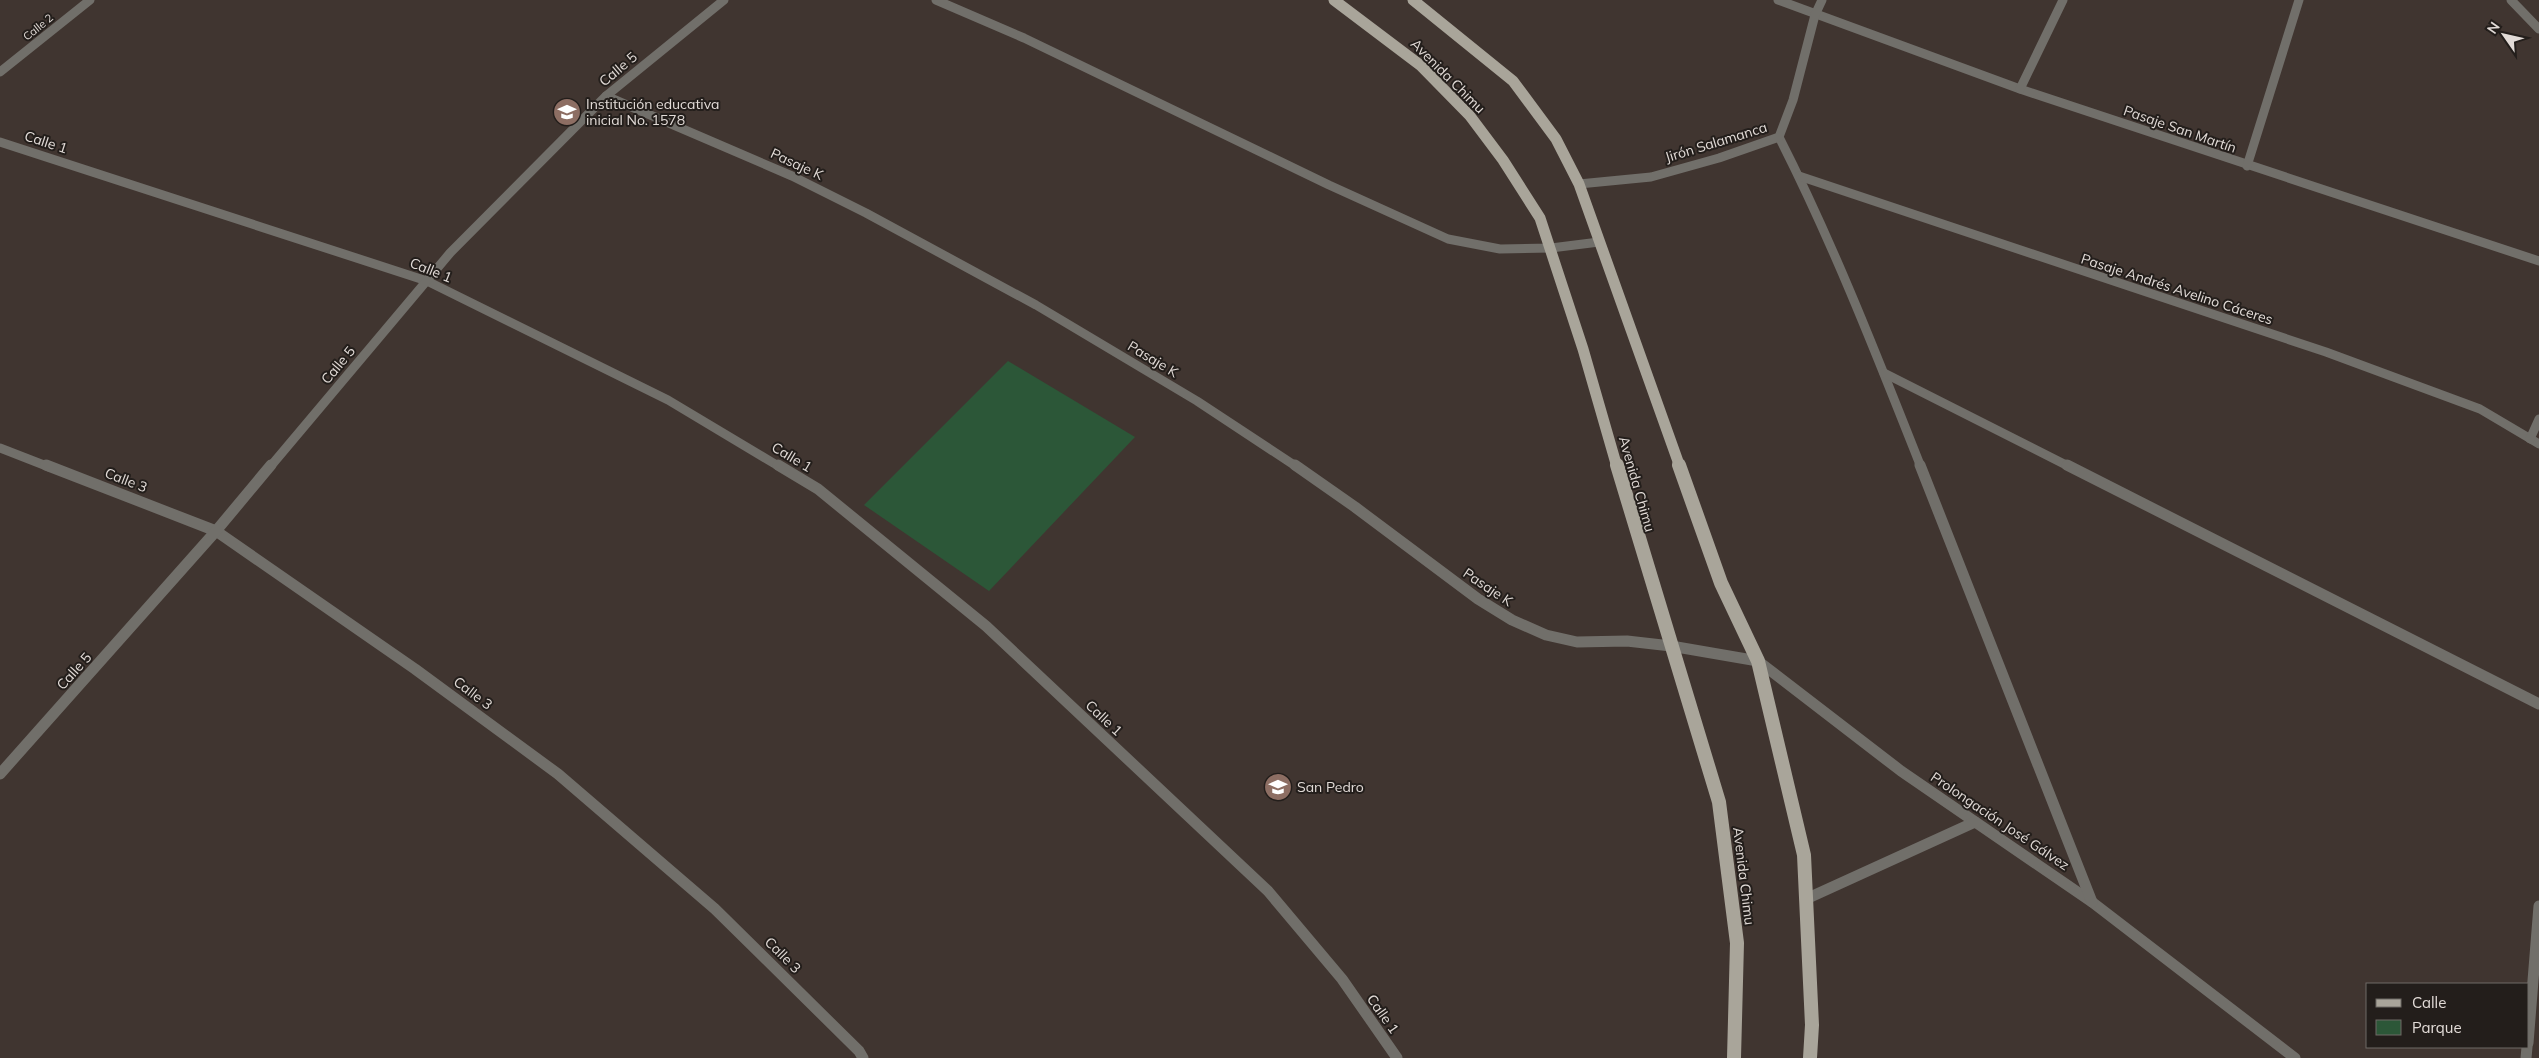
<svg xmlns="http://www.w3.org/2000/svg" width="2539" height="1058" font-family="Mulish,sans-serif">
	<rect width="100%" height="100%" fill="#403530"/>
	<!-- green -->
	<polygon fill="#2c5738" points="1008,361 1135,437 989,591 864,505"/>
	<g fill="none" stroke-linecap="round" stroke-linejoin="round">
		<!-- minor-far1 -->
		<g stroke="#716f6a" stroke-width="9">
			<polyline points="936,0 1024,38 1329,185 1448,239 1500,249 1551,248 1599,242"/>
			<polyline points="1778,0 2020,89 2539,261"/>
			<polyline points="2511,0 2539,29"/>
			<polyline points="0,72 90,0"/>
			<polyline points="2020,89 2063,0"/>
			<polyline points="606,96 792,176 866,213 1036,305 1197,401 1297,467"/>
			<path d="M1779 137C1833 243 1877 356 1921 467"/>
			<polyline points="0,142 427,281 668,400 780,467"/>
			<polyline points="2247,166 2299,0"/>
			<polyline points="1799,176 2326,352 2480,409 2539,444"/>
			<polyline points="1579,184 1651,177 1719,158 1779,137 1793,100 1815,15 1822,0"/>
			<polyline points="1884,373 2070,467"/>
			<polyline points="2530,439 2539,419"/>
			<polyline points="0,448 49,467"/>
			<polyline points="270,467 450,253 606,96 724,0"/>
		</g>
		<!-- minor -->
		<g stroke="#716f6a" stroke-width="11">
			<polyline points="46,465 216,531 415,669 558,774 715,909 859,1051 863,1058"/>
			<polyline points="778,465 818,489 986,626 1268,891 1342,979 1397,1058"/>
			<polyline points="1295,465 1355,507 1478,599 1512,620 1546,635 1577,642 1627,641 1671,646 1758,661 1901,771 2092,902 2295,1058"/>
			<polyline points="1920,465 2092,902"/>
			<polyline points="2067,465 2539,704"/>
			<polyline points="0,774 216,531 271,465"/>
			<polyline points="1806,899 1975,822"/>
			<polyline points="2528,1043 2539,906"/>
			<polyline points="2526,1058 2527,1047"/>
		</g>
		<!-- primary-far1 -->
		<g stroke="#a9a59a" stroke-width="11">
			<polyline points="1334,0 1420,65 1470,116 1503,160 1540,218 1583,349 1617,467"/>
			<polyline points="1413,0 1513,81 1556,139 1579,184 1680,467"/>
		</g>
		<!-- primary -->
		<g stroke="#a9a59a" stroke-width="14">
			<polyline points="1617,465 1719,802 1737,943 1734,1058"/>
			<polyline points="1679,465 1721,583 1758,661 1804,855 1812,1025 1810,1058"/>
		</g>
	</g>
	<!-- icons -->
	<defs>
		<g id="school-disc" transform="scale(1.4375)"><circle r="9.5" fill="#8d6e63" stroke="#231e1b"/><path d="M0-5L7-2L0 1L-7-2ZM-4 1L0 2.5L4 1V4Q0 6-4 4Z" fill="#fff"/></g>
	</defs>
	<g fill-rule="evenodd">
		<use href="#school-disc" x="567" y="112"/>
		<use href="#school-disc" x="1278" y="787"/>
	</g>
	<g text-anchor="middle" stroke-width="4" stroke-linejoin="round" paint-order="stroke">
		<!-- far-street labels -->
		<g font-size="11" fill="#e2dbd7" stroke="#231e1b">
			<text transform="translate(38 27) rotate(-39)" y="4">Calle 2</text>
		</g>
		<!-- street labels -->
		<g font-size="14" fill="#e2dbd7" stroke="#231e1b">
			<text transform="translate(618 69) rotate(-40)" y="5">Calle 5</text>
			<text transform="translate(1448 76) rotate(45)" y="5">Avenida Chimu</text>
			<text transform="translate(2180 129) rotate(19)" y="5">Pasaje San Martín</text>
			<text transform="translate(46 142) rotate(18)" y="5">Calle 1</text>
			<text transform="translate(1716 142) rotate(-17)" y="5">Jirón Salamanca</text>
			<text transform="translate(797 164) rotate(25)" y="5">Pasaje K</text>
			<text transform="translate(431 270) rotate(22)" y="5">Calle 1</text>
			<text transform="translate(2177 289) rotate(18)" y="5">Pasaje Andrés Avelino Cáceres</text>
			<text transform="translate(1153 359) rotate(31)" y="5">Pasaje K</text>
			<text transform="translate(338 365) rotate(-50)" y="5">Calle 5</text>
			<text transform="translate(792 457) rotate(31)" y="5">Calle 1</text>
			<text transform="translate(126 480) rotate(21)" y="5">Calle 3</text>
			<text transform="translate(1637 484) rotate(74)" y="5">Avenida Chimu</text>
			<text transform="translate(1488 587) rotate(34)" y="5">Pasaje K</text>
			<text transform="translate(74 671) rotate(-48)" y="5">Calle 5</text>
			<text transform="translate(473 693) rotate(37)" y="5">Calle 3</text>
			<text transform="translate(1104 718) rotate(43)" y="5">Calle 1</text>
			<text transform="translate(2000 821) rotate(34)" y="5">Prolongación José Gálvez</text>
			<text transform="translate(1744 876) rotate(83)" y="5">Avenida Chimu</text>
			<text transform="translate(783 955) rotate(45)" y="5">Calle 3</text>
			<text transform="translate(1383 1014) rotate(55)" y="5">Calle 1</text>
		</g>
		<!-- poi labels -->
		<g font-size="14" fill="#e2dbd7" stroke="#231e1b" text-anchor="start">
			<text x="586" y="109">Institución educativa<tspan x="586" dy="16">inicial No. 1578</tspan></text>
			<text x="1297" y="792">San Pedro</text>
		</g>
	</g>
	<!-- legend -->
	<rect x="2366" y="983" width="162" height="65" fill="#231e1b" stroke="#6f6a66"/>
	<rect x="2376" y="999" width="25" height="8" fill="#a9a59a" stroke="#6f6a66"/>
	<text x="2412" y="1008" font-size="15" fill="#e2dbd7">Calle</text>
	<rect x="2376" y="1020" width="25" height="15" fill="#2c5738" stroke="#6f6a66"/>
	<text x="2412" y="1033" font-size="15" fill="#e2dbd7">Parque</text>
	<!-- north arrow -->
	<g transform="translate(2504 35) rotate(304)" stroke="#231e1b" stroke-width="4" paint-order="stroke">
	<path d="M0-4L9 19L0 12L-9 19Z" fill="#e2dbd7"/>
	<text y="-8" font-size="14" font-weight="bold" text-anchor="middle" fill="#e2dbd7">N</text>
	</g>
</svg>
